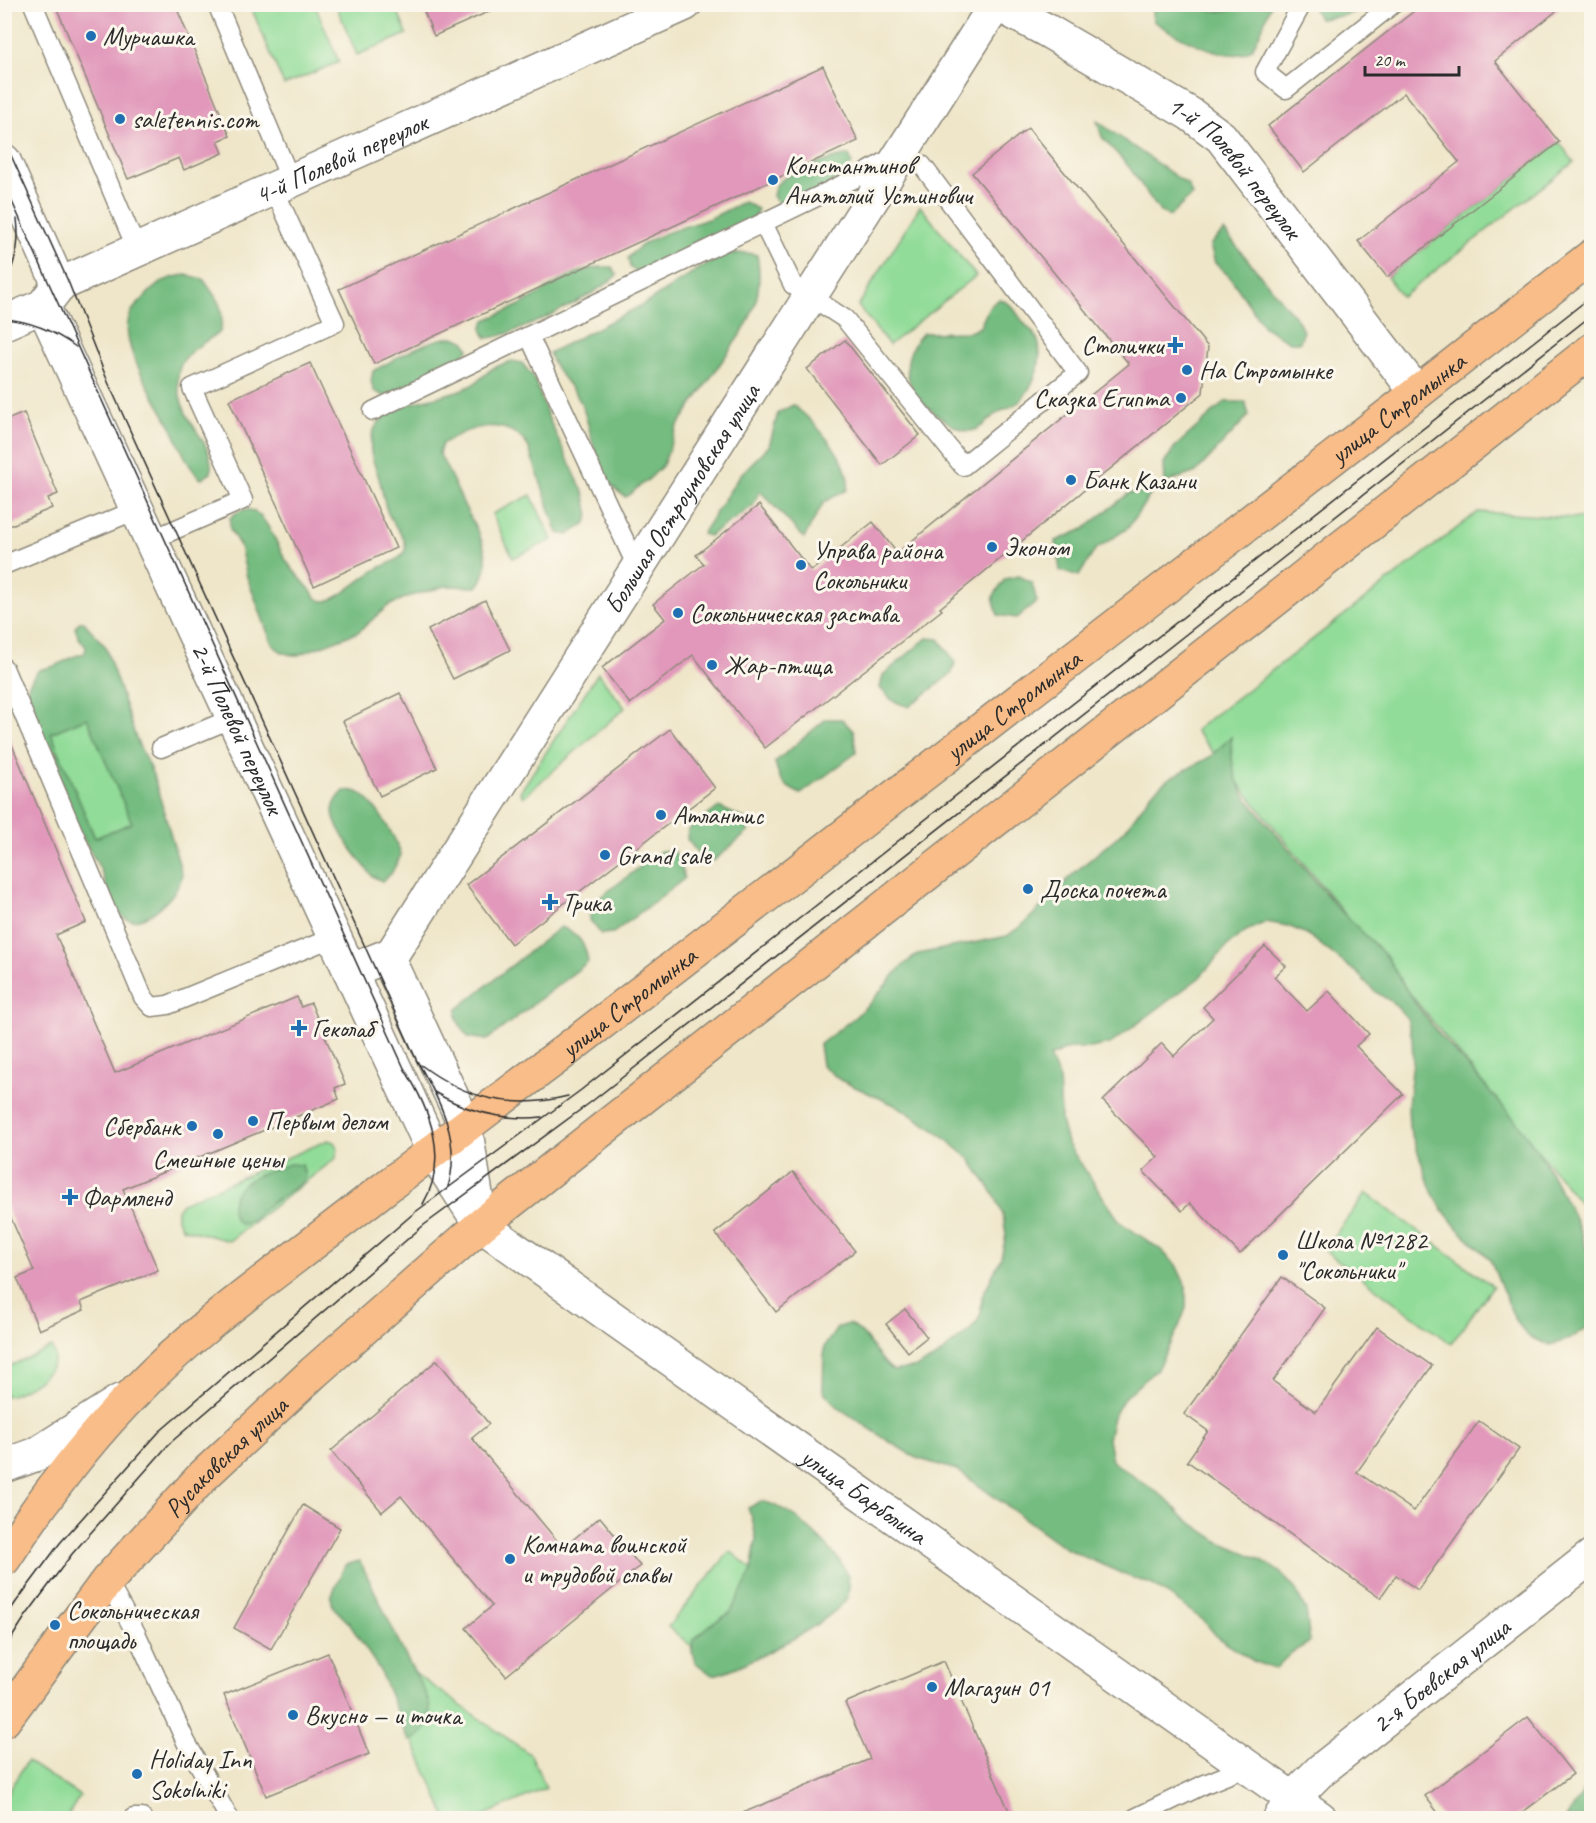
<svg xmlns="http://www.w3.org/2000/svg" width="1596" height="1823" font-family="Caveat,sans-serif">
	<rect width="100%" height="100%" fill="#fbf7ec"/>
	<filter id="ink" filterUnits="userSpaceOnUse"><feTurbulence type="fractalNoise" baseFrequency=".0167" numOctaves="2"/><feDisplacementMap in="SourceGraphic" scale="12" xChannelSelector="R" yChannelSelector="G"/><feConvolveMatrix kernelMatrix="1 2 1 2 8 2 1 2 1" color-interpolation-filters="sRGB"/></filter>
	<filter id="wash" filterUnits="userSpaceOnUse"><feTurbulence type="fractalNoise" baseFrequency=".008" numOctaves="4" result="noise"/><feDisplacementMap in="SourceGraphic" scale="24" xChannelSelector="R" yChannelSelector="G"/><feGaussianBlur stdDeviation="1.35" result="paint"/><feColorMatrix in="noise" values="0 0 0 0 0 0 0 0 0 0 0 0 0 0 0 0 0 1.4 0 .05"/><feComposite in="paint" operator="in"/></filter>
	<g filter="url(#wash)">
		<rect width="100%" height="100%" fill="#efe6c9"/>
		<!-- green -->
		<g fill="#91dc98" stroke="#5e8462" stroke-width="1.5">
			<polygon points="250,5 315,5 339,62 284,85"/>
			<polygon points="336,5 395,5 407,34 357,55"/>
			<polygon points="1559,142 1574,162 1402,297 1387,277"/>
			<polygon points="920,206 976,276 889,345 858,306"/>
			<polygon points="531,495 552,540 513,558 492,514"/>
			<polygon points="1478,512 1591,519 1591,1216 1195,730"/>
			<polygon points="598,673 625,708 523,797 520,792"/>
			<polygon points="87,717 132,823 95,839 51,733"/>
			<polygon points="328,1140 334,1142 338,1149 336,1158 229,1241 182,1228 177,1219 177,1210 182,1203"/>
			<polygon points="1366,1193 1493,1286 1451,1344 1324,1250"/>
			<path d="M52 1347C54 1354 56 1359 52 1366 47 1377 17 1396 5 1396V1368Z"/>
			<polygon points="730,1551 768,1582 706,1658 668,1627"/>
			<polygon points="396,1660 531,1755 546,1788 478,1818 447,1818 380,1667"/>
			<polygon points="27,1761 80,1796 66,1818 5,1818 5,1797"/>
		</g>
		<!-- forest -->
		<g fill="#74bc80" stroke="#507456" stroke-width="1.5" fill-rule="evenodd">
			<path d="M1153 5H1186L1217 11H1227L1239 5H1271C1265 18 1261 36 1252 48 1235 69 1171 33 1153 21Z"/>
			<path d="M1315 5V4L1369 5C1354 15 1337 17 1319 19L1314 9Z"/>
			<polygon points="1097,121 1188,185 1192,195 1170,216 1160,212 1129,167 1102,137"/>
			<path d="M849 155 852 164 838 179 787 207 779 203 773 196C774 193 774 189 775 187 784 172 833 158 849 155Z"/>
			<path d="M744 202 758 209 754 217 745 222C717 237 689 251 659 263 651 266 646 271 637 273L630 267 628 258C645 236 680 229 705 220 718 216 731 207 744 202Z"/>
			<polygon points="1224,231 1299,322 1303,332 1300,342 1290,342 1264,327 1230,277 1215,263 1210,245"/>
			<path d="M747 253 757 255C762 282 758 302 746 326L677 427 663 465 649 479 626 497C593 479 594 433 581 403 572 385 555 373 549 353L648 302 698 269 726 254Z"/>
			<path d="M601 267H612L617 275C598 294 511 338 486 338L482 329 485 320C498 315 512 309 524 303 548 289 573 269 601 267Z"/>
			<path d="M186 275 203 279C217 299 226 307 220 332 209 340 195 346 186 357 171 373 180 405 191 422 201 439 213 451 211 473L201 479C185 464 179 442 169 423 156 397 115 343 131 313 133 308 139 303 143 299 156 284 166 277 186 275Z"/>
			<path d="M999 299C1014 304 1015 312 1024 323 1029 329 1036 334 1038 341 1044 361 1033 387 1020 401 1013 407 1003 409 996 414 988 420 980 431 969 431 953 431 919 402 912 388 902 368 909 347 923 333L970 332 980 327 989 307Z"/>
			<path d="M454 337 464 341 469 349 462 356 393 393 384 396 374 391 371 381 373 371C398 358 425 339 454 337Z"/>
			<path d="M512 361 522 363 534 378 548 417 585 496 589 516 585 524 568 535 558 533 528 446C506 415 469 426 442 444L439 453C448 470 456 487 464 505 476 530 499 560 477 587L446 586 407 597 388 606 358 632 298 655C286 655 280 652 272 644L247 577 240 546 230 529V518C259 489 274 541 286 560 292 570 301 579 309 588 314 595 316 601 326 601 338 601 367 572 383 566 426 550 396 534 387 511 383 499 382 487 378 475 373 461 368 451 372 436 381 399 442 401 470 386 479 382 486 372 495 367 501 365 507 363 512 361Z"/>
			<polygon points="1225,402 1245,402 1249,415 1196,472 1165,483 1164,463 1176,446"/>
			<path d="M793 405C813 420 855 464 847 490L824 502 804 538 760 491 753 506 709 536 702 534 740 475 769 446 778 413Z"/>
			<polygon points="1152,492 1128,528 1095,550 1079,576 1060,571 1056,541 1084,529 1129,493"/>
			<polygon points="1019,576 1032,583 1037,602 1017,618 998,615 993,597 1005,579"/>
			<path d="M83 621 105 646 137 741 154 777 182 874C180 895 141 931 123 917 111 907 107 885 101 871 94 856 84 842 77 827 65 800 59 771 47 744 41 730 27 714 26 698 25 689 32 677 39 670L55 666 75 656 85 653 86 647 79 638 75 628 78 623ZM87 718 132 823 95 838 51 733Z"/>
			<polygon points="927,638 939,639 955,662 952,673 909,707 893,701 880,688 883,675"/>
			<path d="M826 719H842L854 732 856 753 801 794C783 786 780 782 775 762Z"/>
			<path d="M1231 737C1232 765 1232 776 1247 799L1337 907 1387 957 1410 996 1438 1033 1516 1121 1543 1159 1576 1221 1591 1260 1592 1321 1589 1326 1570 1339 1550 1345 1529 1337 1515 1320 1490 1259 1457 1228 1443 1210 1432 1192 1409 1127 1408 1105 1413 1061 1412 1038 1407 1018 1392 1002 1374 991 1358 974 1307 934 1288 926 1266 922 1246 931 1228 945 1199 978 1110 1044 1090 1048H1069L1049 1057 1059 1077 1061 1121 1067 1143 1120 1222 1160 1249 1176 1265 1186 1286V1308L1178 1329 1157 1369 1124 1398 1113 1417 1108 1439 1112 1461 1168 1500 1183 1517 1220 1542 1262 1560 1281 1573 1296 1590 1306 1611 1310 1642 1291 1653 1275 1669 1255 1662 1218 1638 1204 1621 1169 1595 1151 1584 1130 1577 1067 1549 957 1470 916 1458 887 1440 839 1408 823 1391 824 1347 837 1328 848 1324C869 1332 875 1359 894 1371L917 1367 937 1357 972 1328 978 1320 981 1312 982 1297 1001 1258 1006 1235 1003 1215 995 1196 970 1159 936 1131 899 1107 840 1080 822 1065 819 1045 855 1017 871 1002 901 967 918 954 1007 936 1026 922 1073 874 1125 830 1152 793 1168 779 1210 757Z"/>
			<path d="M344 791C347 791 351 790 354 791 372 795 396 838 401 855L391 874 382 881 372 876C361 861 333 829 333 811 333 803 339 796 344 791Z"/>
			<polygon points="719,807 749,821 748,832 713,861 705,863 687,839 688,830"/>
			<polygon points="661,851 674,851 681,864 684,879 613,933 601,934 590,920 590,905"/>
			<path d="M560 927C578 932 586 944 588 962L487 1040 468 1037 457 1020V1009Z"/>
			<path d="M290 1164 302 1165 305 1176 303 1181C292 1191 279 1197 267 1206 258 1214 253 1224 240 1224 234 1220 232 1215 232 1208 231 1180 269 1171 290 1164Z"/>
			<path d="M761 1501C787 1507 803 1522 821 1540 835 1554 854 1573 848 1595 841 1618 736 1672 712 1675L695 1662 692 1652 693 1640 710 1625 730 1613 751 1573 756 1539 752 1518 748 1508Z"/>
			<path d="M360 1561 399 1642C409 1672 458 1721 409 1741L379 1669 349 1623 333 1607 331 1597 345 1565Z"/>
			<polygon points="1591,1775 1591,1818 1566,1818 1580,1797"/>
		</g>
		<g id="blocks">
			<!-- building -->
			<g fill="#e198ba">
				<polygon points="55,4 175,4 230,136 218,141 223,153 184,170 179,158 128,179"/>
				<polygon points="421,4 506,4 434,36"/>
				<polygon points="1423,4 1565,4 1495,61 1559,142 1387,277 1358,241 1459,162 1404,93 1304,172 1268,126"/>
				<polygon points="823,66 858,141 374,364 339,289"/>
				<polygon points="1028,128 1208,347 1203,393 940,608 942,610 765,748 693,655 630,704 602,668 665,619 653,604 704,564 696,555 759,505 811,571 873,522 897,553 1129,364 972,173"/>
				<polygon points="845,340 920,435 882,465 807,369"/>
				<polygon points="310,363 396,548 314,586 229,400"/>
				<polygon points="24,413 58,494 48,498 52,508 4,528 4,421"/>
				<polygon points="485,600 510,650 453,679 428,630"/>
				<polygon points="400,693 437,768 380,796 343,721"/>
				<polygon points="5,728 86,922 56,935 115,1073 297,997 301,1007 311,1003 345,1084 335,1088 339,1099 123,1189 158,1270 81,1302 84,1310 39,1330 17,1278 34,1271 4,1202"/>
				<polygon points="670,729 715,788 511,944 466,885"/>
				<polygon points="1265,946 1286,966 1274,977 1307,1011 1329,991 1369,1034 1356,1046 1403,1094 1240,1254 1190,1203 1182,1211 1143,1171 1158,1157 1103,1101 1162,1043 1174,1056 1213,1018 1203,1007"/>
				<polygon points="793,1172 855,1251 776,1312 715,1233"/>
				<polygon points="1282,1277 1325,1308 1273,1381 1316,1412 1377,1327 1432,1366 1357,1472 1414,1511 1479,1421 1519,1449 1418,1590 1396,1575 1380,1598 1187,1461 1208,1431 1184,1414"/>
				<polygon points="905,1309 927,1337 908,1352 886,1324"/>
				<polygon points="437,1360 489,1424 472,1438 563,1548 600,1517 640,1566 506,1676 466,1628 492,1606 401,1496 382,1512 331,1451"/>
				<polygon points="303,1505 340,1528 271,1649 234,1628"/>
				<polygon points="328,1653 369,1754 266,1796 224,1695"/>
				<polygon points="944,1661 1012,1818 731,1818 870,1759 845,1703"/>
				<polygon points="1528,1717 1573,1774 1515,1818 1442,1818 1425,1796"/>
			</g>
		</g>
	</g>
	<g filter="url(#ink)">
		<use href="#blocks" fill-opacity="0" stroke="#8d887a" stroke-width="1.5"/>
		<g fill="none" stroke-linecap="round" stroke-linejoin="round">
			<!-- service casing -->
			<g stroke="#8d887a" stroke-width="21">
				<g id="service">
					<polyline points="33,4 137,250"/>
					<polyline points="217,4 291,181"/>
					<polyline points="1302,4 1265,72 1286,89 1393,4"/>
					<polyline points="529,336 637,567"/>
					<polyline points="373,411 862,175 901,153 922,165 1078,373 963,466 845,319 793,285 763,223"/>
					<polyline points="151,540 243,500 192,388 335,323 274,189"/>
					<polyline points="4,565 136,510"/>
					<polyline points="4,668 143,997 152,1007 168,1005 334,937"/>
					<polyline points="161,748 233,718"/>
					<polyline points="107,1581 136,1633 186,1742 229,1818"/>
					<polyline points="133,1818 142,1818"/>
					<polyline points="1135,1818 1205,1784 1247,1767"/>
				</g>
			</g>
			<!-- minor casing -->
			<g stroke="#8d887a" stroke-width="36">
				<g id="minor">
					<path id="s1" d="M997 4 1046 30 1190 114 1221 137 1417 393"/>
					<polyline points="4,161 59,285"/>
					<path id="s2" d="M43 306 433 1151 481 1225 1320 1818"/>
					<path id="s3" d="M4 323 43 306 59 285 685 4"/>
					<polyline points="392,954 391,965 465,1125 479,1213"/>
					<path id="s4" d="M350 971 392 954 996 4"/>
					<polyline points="4,1466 37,1454 120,1401"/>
					<path id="s5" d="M1280 1818 1292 1799 1321 1770 1592 1556"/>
				</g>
			</g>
			<!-- primary casing -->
			<g stroke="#8d887a" stroke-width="36">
				<g id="primary">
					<path id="s6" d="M4 1559C43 1499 86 1441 136 1391 193 1332 260 1284 325 1234 402 1175 478 1116 556 1058L1417 393 1592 256"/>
					<path id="s7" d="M4 1720 107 1581 203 1476 313 1373 481 1225 1592 350"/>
				</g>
			</g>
			<!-- service -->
			<use href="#service" stroke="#fff" stroke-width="18"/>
			<!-- minor -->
			<use href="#minor" stroke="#fff" stroke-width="33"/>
			<!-- primary -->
			<use href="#primary" stroke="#f8bd88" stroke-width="33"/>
			<!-- tram -->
			<g stroke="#2b2b2b" stroke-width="1.5">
				<path d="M4 140 68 281 108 382 417 1061C440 1100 463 1143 447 1190"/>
				<path d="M4 184 404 1068C430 1110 450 1158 423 1204"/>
				<path d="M4 283C16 264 20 242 17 219"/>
				<path d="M4 319C32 321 54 331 76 347"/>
				<path d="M421 1065C466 1099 512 1110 568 1096"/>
				<path d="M434 1092C468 1112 503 1121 542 1117"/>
				<polyline points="4,1620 16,1602 60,1543 159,1432 414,1213 581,1090 1592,296"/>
				<polyline points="4,1650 25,1617 72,1554 170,1443 424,1225 591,1102 1592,315"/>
			</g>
		</g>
	</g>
	<!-- markers -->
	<g fill="#1f6fb2" stroke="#fbf7ec" stroke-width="2">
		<circle cx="91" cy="36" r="6"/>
		<circle cx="120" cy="119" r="6"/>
		<circle cx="773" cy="180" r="6"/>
		<path d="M1172 336h6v6h6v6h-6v6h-6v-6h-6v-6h6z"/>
		<circle cx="1187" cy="370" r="6"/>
		<circle cx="1181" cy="398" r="6"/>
		<circle cx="1071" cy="480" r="6"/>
		<circle cx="992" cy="547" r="6"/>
		<circle cx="801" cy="565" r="6"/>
		<circle cx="678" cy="613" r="6"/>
		<circle cx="712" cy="665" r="6"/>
		<circle cx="661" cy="815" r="6"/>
		<circle cx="605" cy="855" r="6"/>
		<circle cx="1028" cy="889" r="6"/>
		<path d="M547 893h6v6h6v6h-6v6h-6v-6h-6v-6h6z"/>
		<path d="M296 1019h6v6h6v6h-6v6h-6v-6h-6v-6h6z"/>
		<circle cx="253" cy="1121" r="6"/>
		<circle cx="192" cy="1126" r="6"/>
		<circle cx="218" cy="1134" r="6"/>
		<path d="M67 1188h6v6h6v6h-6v6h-6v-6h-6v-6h6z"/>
		<circle cx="1283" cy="1255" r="6"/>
		<circle cx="510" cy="1559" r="6"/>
		<circle cx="55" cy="1625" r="6"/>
		<circle cx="932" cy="1687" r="6"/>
		<circle cx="293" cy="1715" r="6"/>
		<circle cx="137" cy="1774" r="6"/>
	</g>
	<g text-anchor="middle" stroke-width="6" stroke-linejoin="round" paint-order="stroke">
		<!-- poi labels -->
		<g font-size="26" fill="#2b2b2b" stroke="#fbf7ec" text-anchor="start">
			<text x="103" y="45">Мурчашка</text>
			<text x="132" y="128">saletennis.com</text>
			<text x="785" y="174">Константинов<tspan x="785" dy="30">Анатолий Устинович</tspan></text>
			<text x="1163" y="354" text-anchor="end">Столички</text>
			<text x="1199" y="379">На Стромынке</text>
			<text x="1169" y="407" text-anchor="end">Сказка Египта</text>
			<text x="1083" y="489">Банк Казани</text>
			<text x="1004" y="556">Эконом</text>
			<text x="813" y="559">Управа района<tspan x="813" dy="30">Сокольники</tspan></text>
			<text x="690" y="622">Сокольническая застава</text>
			<text x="724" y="674">Жар-птица</text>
			<text x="673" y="824">Атлантис</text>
			<text x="617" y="864">Grand sale</text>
			<text x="1040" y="898">Доска почета</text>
			<text x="562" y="911">Трика</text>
			<text x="312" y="1037">Геколаб</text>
			<text x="265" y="1130">Первым делом</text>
			<text x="180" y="1135" text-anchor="end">Сбербанк</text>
			<text x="218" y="1168" text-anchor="middle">Смешные цены</text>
			<text x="82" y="1206">Фармленд</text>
			<text x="1295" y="1249">Школа №1282<tspan x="1295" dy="30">"Сокольники"</tspan></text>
			<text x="522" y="1553">Комната воинской<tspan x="522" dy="30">и трудовой славы</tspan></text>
			<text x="67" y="1619">Сокольническая<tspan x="67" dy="30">площадь</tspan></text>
			<text x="944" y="1696">Магазин 01</text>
			<text x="305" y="1724">Вкусно — и точка</text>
			<text x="149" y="1768">Holiday Inn<tspan x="149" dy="30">Sokolniki</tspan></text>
		</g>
		<!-- street labels -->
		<g font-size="26" fill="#2b2b2b" stroke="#fbf7ec">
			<text dy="9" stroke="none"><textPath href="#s3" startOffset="378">4-й Полевой переулок</textPath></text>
			<text dy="9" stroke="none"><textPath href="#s1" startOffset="292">1-й Полевой переулок</textPath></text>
			<text dy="9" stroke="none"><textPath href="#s6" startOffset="1814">улица Стромынка</textPath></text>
			<text dy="9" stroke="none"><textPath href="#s4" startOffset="585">Большая Остроумовская улица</textPath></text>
			<text dy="9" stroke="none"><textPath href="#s6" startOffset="1328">улица Стромынка</textPath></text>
			<text dy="9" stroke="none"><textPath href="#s2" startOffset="465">2-й Полевой переулок</textPath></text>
			<text dy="9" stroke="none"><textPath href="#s6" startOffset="842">улица Стромынка</textPath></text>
			<text dy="9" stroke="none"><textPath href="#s7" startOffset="345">Русаковская улица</textPath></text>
			<text dy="9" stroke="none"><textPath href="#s2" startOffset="1488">улица Барболина</textPath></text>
			<text dy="9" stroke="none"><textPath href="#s5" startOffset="216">2-я Боевская улица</textPath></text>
		</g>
	</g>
	<!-- margin -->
	<rect width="1596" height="1823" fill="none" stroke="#fbf7ec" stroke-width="24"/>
	<!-- scale -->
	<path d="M1365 66v9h94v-9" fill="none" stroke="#2b2b2b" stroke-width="3"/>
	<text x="1374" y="66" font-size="18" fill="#2b2b2b" stroke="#fbf7ec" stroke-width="4.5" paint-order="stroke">20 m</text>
</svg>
